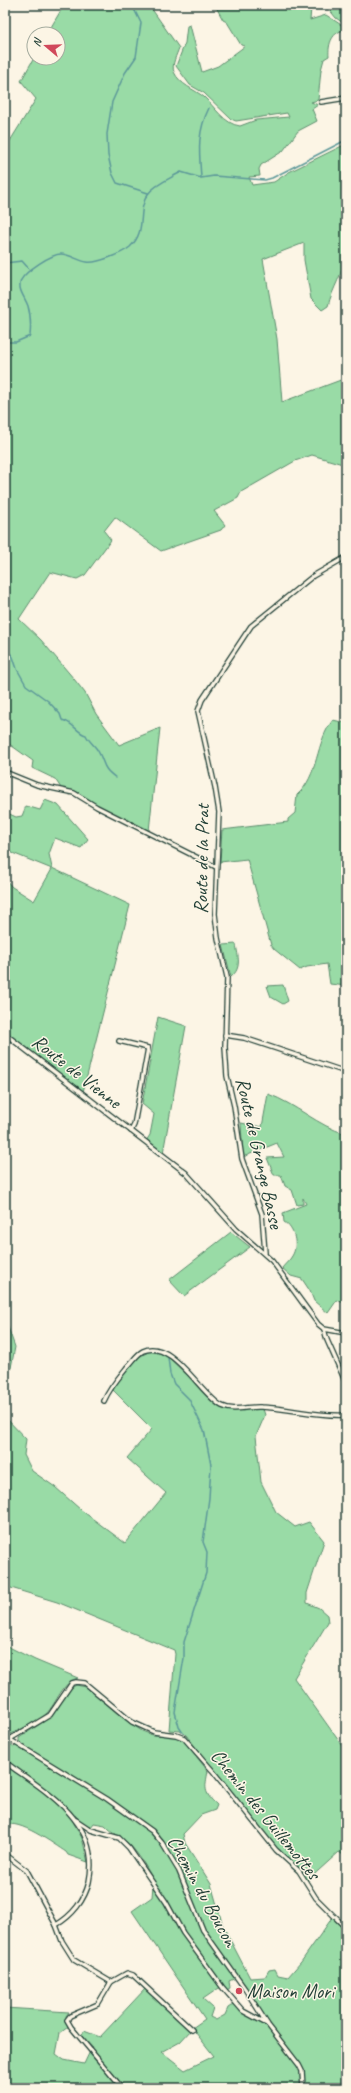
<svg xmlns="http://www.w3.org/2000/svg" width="351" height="2093" font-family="Caveat,sans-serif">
	<rect width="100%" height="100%" fill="#fcf5e5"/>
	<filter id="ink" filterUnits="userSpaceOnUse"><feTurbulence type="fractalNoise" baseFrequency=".025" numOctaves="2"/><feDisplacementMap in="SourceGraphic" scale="8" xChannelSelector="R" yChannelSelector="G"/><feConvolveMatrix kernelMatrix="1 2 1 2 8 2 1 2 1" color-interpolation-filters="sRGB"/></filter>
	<g filter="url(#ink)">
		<!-- green -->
		<g fill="#99dba6" stroke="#5c8c6d" fill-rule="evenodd">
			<path d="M64 5 84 7 86 5H149L179 48C177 54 171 65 174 72 180 85 194 89 204 97 215 107 224 124 240 126L256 120 289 117 287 113 236 121 231 119 204 93 190 85 176 66 185 43 187 26 190 25 202 72 218 66 245 46 241 45 227 22 223 20 215 5H345L344 14 346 16V25L336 18 328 8H311L310 20 326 15 346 28V30C332 31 328 44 329 56L324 59 321 70 318 100 311 102 318 105 312 109 317 121 298 131 283 151 261 165 259 169 260 176 249 177 252 185 274 182 289 172 346 144C346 180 349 218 346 254 344 272 332 289 328 306L322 310 311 299 304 260V243L263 259 277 339 282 402 346 378V465L312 455 295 461 241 492 238 498 214 511 225 525 221 530 161 551 115 517 104 531 111 540 85 575 77 579 50 572 19 619 41 640 74 679 85 693 96 714 119 745 160 728 149 831 99 806 77 792 61 788 55 779 32 768 33 761 5 741V149L36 99 21 81 34 58H58V34H47Z"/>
			<path d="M333 720 346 723V986L330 984 327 964 307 967 300 970 274 949 271 945 247 859 220 862 222 830 288 822V819L295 813 297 795C319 776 315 742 333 720Z"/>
			<polygon points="45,800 58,805 88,839 81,848 55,838 49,854 52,868 130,905 83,1092 5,1032 5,879 12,887 34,901 52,869 5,850 5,812 16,817 22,816 26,806 40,810"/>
			<path d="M236 944C238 957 242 968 231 977L223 945Z"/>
			<polygon points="283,985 288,1001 283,1004 271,997 267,986"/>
			<polygon points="158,1017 186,1026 163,1153 146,1141 150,1135 154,1114 142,1104"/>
			<path d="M268 1094C296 1104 318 1126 346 1134V1304L337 1300 328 1313 314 1301 310 1291 302 1279 291 1276 282 1268C285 1264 290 1260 292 1256 299 1245 294 1228 284 1222L283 1213 306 1204 303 1198V1204L297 1205 292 1190 285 1186 281 1175H274L267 1158 284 1157 277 1143 243 1157 241 1123 262 1127Z"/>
			<polygon points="231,1232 250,1247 184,1296 169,1280"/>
			<polygon points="5,1319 15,1347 5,1399"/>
			<polygon points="150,1351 160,1353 169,1358 221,1407 242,1410 263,1409 265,1415 256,1436 261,1482 276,1512 295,1527 309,1522 324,1541 307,1593 307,1603 319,1608 327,1615 328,1622 294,1678 346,1751 346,1857 339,1852 308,1880 293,1863 277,1849 186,1735 180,1731 169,1730 175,1654 174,1650 57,1602 11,1588 5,1588 5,1417 26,1439 24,1455 32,1471 55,1487 81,1510 125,1543 166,1493 127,1458 152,1429 112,1389 139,1357"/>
			<path d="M5 1645 35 1660 78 1678C62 1682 57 1703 46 1714 36 1724 18 1730 5 1737Z"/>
			<path d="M76 1685 86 1687 124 1719 142 1731 152 1735 174 1736 184 1741 208 1771C205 1788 203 1792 217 1805L215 1810 201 1815 183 1834 185 1843 211 1884 223 1926 250 1978 265 1977 269 1970 275 1969 278 1975 288 1977 301 1962 332 1918 346 1932V2088H5V2008L69 2012 66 2016 68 2027 60 2033 56 2054 64 2060 84 2064 92 2047 82 2036 84 2031 100 2037 146 1988 191 2030 180 2042 162 2052 185 2070 214 2056 192 2028 205 2019 132 1911 152 1897 153 1885 155 1883C147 1868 139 1854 128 1843 120 1836 112 1833 105 1825L94 1823 91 1827 82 1822 75 1815 71 1818 82 1838 88 1862 68 1855 66 1852C55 1845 17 1817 5 1826V1740L14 1747 19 1743V1738L52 1716 70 1689ZM238 1977 263 2013 260 2023 245 2014 234 2004 228 2008 225 2015 216 2020 210 2017 213 2008 203 1999 219 1988 227 1990 230 1988 229 1981Z"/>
		</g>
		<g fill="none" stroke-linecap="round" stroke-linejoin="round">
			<!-- stream -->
			<g stroke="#5c9899" stroke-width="1.5">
				<polyline points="132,5 141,23 136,57 125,73 112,102 107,134 108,155 112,173 117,183 148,193"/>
				<polyline points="343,5 342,10 346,19"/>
				<path d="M201 177C199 151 197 132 209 108"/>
				<polyline points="5,263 22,261 30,270"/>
				<path d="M5 342H16L30 336C31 326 31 316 28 306 25 297 17 290 21 280 26 271 51 254 61 254 69 254 79 261 87 262 96 264 123 253 130 247 148 230 136 211 148 194 155 184 171 178 181 172L201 178 214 176 265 180 272 178 346 140"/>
				<path d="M5 647 13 657 17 669 26 685 48 701 60 714 62 720C73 722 77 733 86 735 89 742 95 745 98 751 106 765 101 767 116 778"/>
				<polyline points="168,1357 170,1374 174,1384 189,1399 204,1430 211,1465 209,1498 203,1542 207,1552 206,1573 184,1642 184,1658 175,1712 179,1727 183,1733"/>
			</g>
			<!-- minor casing -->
			<g stroke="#1f3d34" stroke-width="6">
				<g id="minor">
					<polyline points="321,102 346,98"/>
					<polyline points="5,772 37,785 74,793 97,807 216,867"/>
					<polyline points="5,1034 186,1173 236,1229 272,1261 318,1324 324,1329 327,1340 346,1383"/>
					<polyline points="225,1035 244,1038 346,1072"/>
					<polyline points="119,1041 148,1048 134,1125 131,1131"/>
					<polyline points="265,1253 262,1214 242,1159 234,1106 227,1076 225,1047 227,977 218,938 215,914 219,812 215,787 198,711 202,700 251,626 313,576 346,557"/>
					<polyline points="324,1329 346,1333"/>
					<path d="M104 1401C110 1387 119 1377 128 1366 133 1361 137 1354 143 1351 172 1338 201 1395 222 1406 234 1412 248 1406 261 1407 290 1408 316 1417 346 1415"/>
					<polyline points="9,1739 107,1799 152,1831 162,1843 179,1871 203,1930 245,1989 268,2025 299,2065 302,2071 303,2088"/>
					<polyline points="5,1742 50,1715 72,1683 76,1682 85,1683 132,1722 154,1732 176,1735 184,1738 212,1770 276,1850 299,1871 316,1898 346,1928"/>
					<path d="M5 1762C45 1792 102 1821 89 1882 85 1900 72 1916 56 1925"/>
					<polyline points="76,1820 91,1830 119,1838 129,1848 166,1902 183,1933 223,1988 243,2011 267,2024"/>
					<polyline points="5,1854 27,1871 56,1925 62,1941 74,1960 111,1982"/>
					<polyline points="111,1982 98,2004 70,2016 67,2020 71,2027 122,2088"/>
					<polyline points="111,1982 127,1973 133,1975 192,2030"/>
				</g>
			</g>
			<!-- minor -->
			<use href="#minor" stroke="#fcf5e5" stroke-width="3.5"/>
		</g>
	</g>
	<!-- markers -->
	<circle fill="#d1495b" stroke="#fcf5e5" stroke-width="1.5" cx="239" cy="1991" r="4"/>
	<g text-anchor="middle" stroke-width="3" stroke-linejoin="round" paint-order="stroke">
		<!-- street labels -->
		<g font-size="20" fill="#1f3d34" stroke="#fcf5e5">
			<text transform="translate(201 859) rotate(-89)" y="7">Route de la Prat</text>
			<text transform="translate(77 1071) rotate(38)" y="7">Route de Vienne</text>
			<text transform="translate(260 1153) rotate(77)" y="7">Route de Grange Basse</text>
			<text transform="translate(266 1814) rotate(51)" y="7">Chemin des Guillemottes</text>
			<text transform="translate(203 1891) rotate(61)" y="7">Chemin du Boucon</text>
		</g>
		<!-- poi labels -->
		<g font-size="20" fill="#1f3d34" stroke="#fcf5e5" text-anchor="start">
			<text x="247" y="1998">Maison Mori</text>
		</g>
	</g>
	<!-- margin -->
	<rect width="351" height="2093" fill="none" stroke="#fcf5e5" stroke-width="20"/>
	<rect x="10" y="10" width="331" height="2073" fill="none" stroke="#1f3d34" stroke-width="1.5" filter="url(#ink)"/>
	<!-- north arrow -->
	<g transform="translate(46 46) rotate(289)"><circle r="19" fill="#fcf5e5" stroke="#a4ab9e"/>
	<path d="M0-3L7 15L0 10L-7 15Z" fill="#d1495b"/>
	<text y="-6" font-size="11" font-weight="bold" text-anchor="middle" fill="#1f3d34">N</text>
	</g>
</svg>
